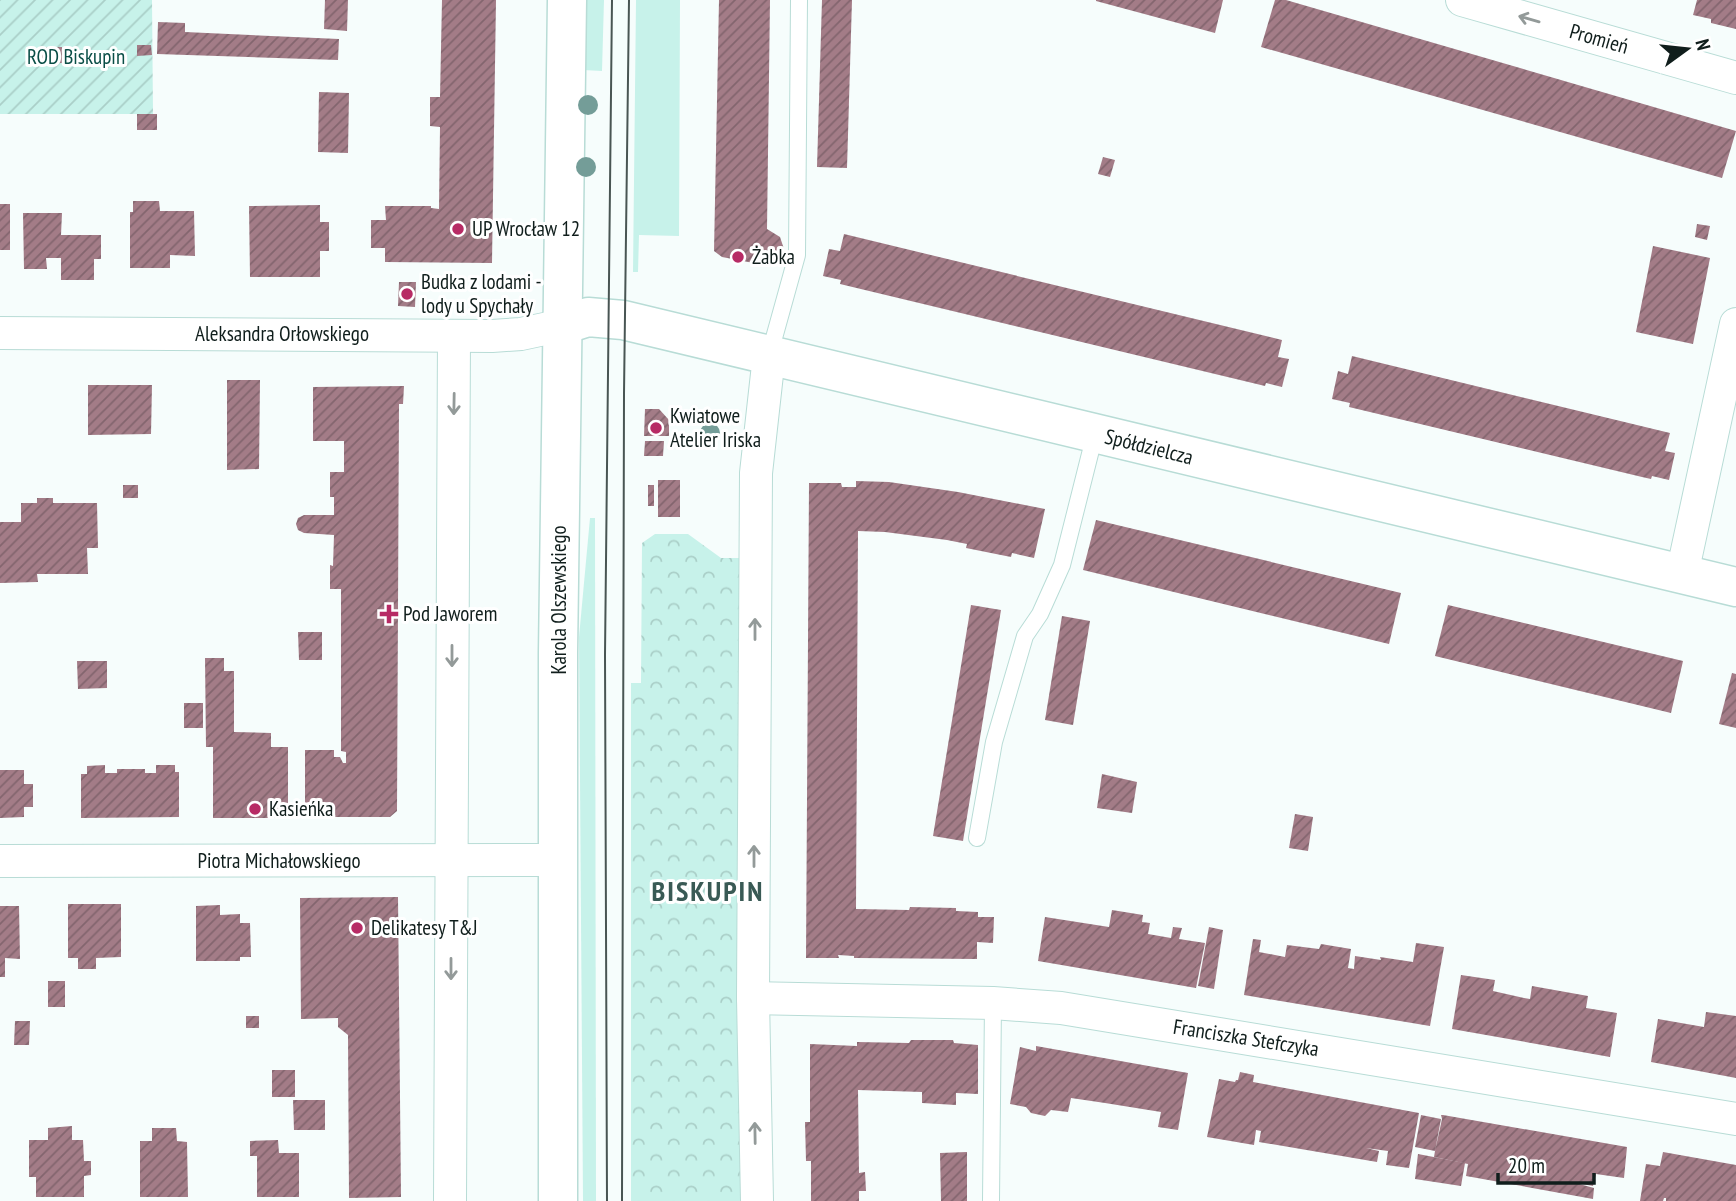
<svg xmlns="http://www.w3.org/2000/svg" width="1736" height="1201" font-family="'PT Sans Narrow',sans-serif">
	<defs>
		<pattern id="forest-crowns" width="20" height="18" patternUnits="userSpaceOnUse" patternTransform="scale(1.75)"><rect width="20" height="18" fill="#c7f2ea"/><path d="M2 6a3 3 0 1 1 6 0M12 15a3 3 0 1 1 6 0" fill="none" stroke="#aacfc8"/></pattern>
		<pattern id="garden-furrows" width="10" height="10" patternUnits="userSpaceOnUse" patternTransform="scale(1.75)"><rect width="10" height="10" fill="#c7f2ea"/><path d="M-1 1l2-2M0 10L10 0M9 11l2-2" fill="none" stroke="#aacfc8"/></pattern>
		<pattern id="building-hatch" width="6" height="6" patternUnits="userSpaceOnUse" patternTransform="scale(1.75)"><rect width="6" height="6" fill="#a37c87"/><path d="M-1 1l2-2M0 6l6-6M5 7l2-2" fill="none" stroke="#83656e"/></pattern>
	</defs>
	<rect width="100%" height="100%" fill="#f6fdfc"/>
	<!-- green -->
	<g fill="#c7f2ea">
		<polygon points="584,0 604,0 602,71 583,70"/>
		<polygon points="636,0 680,0 679,236 639,235 638,272 633,272"/>
		<polygon points="590,518 595,518 596,1201 583,1201 579,637"/>
	</g>
	<!-- forest -->
	<polygon fill="url(#forest-crowns)" points="655,534 688,534 721,558 744,558 745,1201 631,1201 631,683 641,683 642,543"/>
	<!-- garden -->
	<polygon fill="url(#garden-furrows)" points="0,0 152,0 153,114 0,114"/>
	<!-- building -->
	<g fill="url(#building-hatch)">
		<polygon points="325,0 348,0 347,31 324,29"/>
		<polygon points="442,0 496,0 492,263 385,262 385,248 371,248 371,220 386,220 385,206 431,206 431,208 439,209 440,127 430,126 430,97 440,97"/>
		<polygon points="719,0 770,0 767,229 780,237 784,249 782,257 772,264 764,265 722,257 714,251"/>
		<polygon points="822,0 852,0 847,168 817,167"/>
		<polygon points="1223,0 1215,33 1096,1 1096,0"/>
		<polygon points="1275,0 1286,0 1736,131 1722,178 1261,47"/>
		<polygon points="1697,0 1736,0 1736,29 1711,23 1711,19 1693,15"/>
		<polygon points="158,22 185,23 185,32 339,39 338,60 157,54"/>
		<polygon points="137,45 151,45 152,55 137,56"/>
		<rect x="39" y="47" width="23" height="16"/>
		<polygon points="319,92 349,93 348,153 318,152"/>
		<rect x="137" y="114" width="20" height="16"/>
		<polygon points="1103,157 1115,160 1110,177 1098,174"/>
		<polygon points="133,201 159,201 160,211 194,211 195,256 170,255 170,268 130,268 130,212 133,212"/>
		<rect x="0" y="204" width="10" height="46"/>
		<polygon points="320,205 320,222 329,222 329,251 320,251 320,277 250,277 249,206"/>
		<polygon points="23,213 62,213 61,235 101,235 101,259 94,259 94,280 61,280 61,258 46,258 47,269 24,269"/>
		<polygon points="1697,224 1710,226 1707,240 1695,237"/>
		<polygon points="844,234 1282,340 1278,357 1289,359 1282,387 1266,383 1265,386 840,284 841,280 823,276 829,249 840,251"/>
		<polygon points="1653,246 1710,258 1693,344 1636,332"/>
		<polygon points="399,282 416,282 415,307 398,306"/>
		<polygon points="1352,356 1670,433 1665,451 1675,453 1669,480 1652,476 1651,479 1642,477 1349,407 1350,403 1332,399 1338,371 1348,374"/>
		<polygon points="227,380 260,380 259,469 227,470"/>
		<polygon points="88,385 152,385 151,434 88,435"/>
		<polygon points="404,386 403,404 399,404 397,811 390,817 305,817 305,750 334,750 334,757 340,757 343,763 346,763 346,752 341,751 341,589 330,589 330,565 333,566 334,535 304,533 298,530 296,524 298,518 304,515 334,515 334,497 330,497 330,472 344,472 344,441 313,441 313,387"/>
		<polygon points="645,409 659,409 669,420 669,436 644,436"/>
		<polygon points="645,441 664,441 663,456 644,456"/>
		<rect x="658" y="480" width="22" height="37"/>
		<polygon points="856,481 889,482 958,492 1045,509 1034,558 1012,553 1011,557 966,548 967,544 947,540 885,532 858,531 856,909 909,910 910,907 956,908 956,911 978,912 978,917 994,917 993,943 977,942 977,959 857,958 854,958 854,956 838,955 839,958 806,958 809,483 841,483 842,487 856,487"/>
		<rect x="123" y="485" width="15" height="13"/>
		<rect x="648" y="485" width="6" height="21"/>
		<polygon points="37,498 53,498 53,503 97,503 98,548 87,548 88,574 37,574 38,582 0,583 0,522 21,522 21,503 37,503"/>
		<polygon points="1096,520 1401,593 1389,644 1083,570"/>
		<polygon points="971,605 1001,610 963,841 933,836"/>
		<polygon points="1448,605 1683,661 1671,713 1435,656"/>
		<polygon points="1062,616 1090,621 1073,725 1045,720"/>
		<polygon points="298,632 322,632 322,660 299,660"/>
		<polygon points="205,658 224,658 224,671 234,671 234,732 271,733 271,747 288,747 288,818 213,818 213,747 206,747"/>
		<polygon points="77,661 107,661 107,688 78,689"/>
		<polygon points="1732,673 1736,674 1736,728 1719,724"/>
		<rect x="184" y="703" width="19" height="25"/>
		<polygon points="105,765 105,773 117,773 117,769 145,769 145,773 156,773 156,765 175,765 175,772 179,772 179,817 81,818 81,774 87,774 87,766"/>
		<polygon points="0,770 24,770 24,784 33,784 33,807 24,807 24,817 0,818"/>
		<polygon points="1102,774 1137,782 1132,813 1097,808"/>
		<polygon points="1295,814 1313,817 1308,851 1289,848"/>
		<polygon points="398,897 401,1197 349,1198 348,1035 338,1027 338,1018 301,1019 300,898"/>
		<polygon points="68,904 121,904 121,957 96,958 96,969 78,969 78,958 68,958"/>
		<polygon points="220,905 220,915 240,914 240,923 250,923 251,957 240,957 240,961 196,961 196,906"/>
		<polygon points="0,906 19,906 20,959 5,958 5,977 0,977"/>
		<polygon points="1112,910 1143,915 1142,922 1150,923 1148,934 1171,938 1173,927 1182,928 1179,939 1205,943 1196,988 1038,961 1045,917 1109,927"/>
		<polygon points="1209,927 1223,930 1214,989 1198,986"/>
		<polygon points="1253,939 1261,940 1259,952 1285,957 1287,945 1319,949 1321,944 1351,949 1348,968 1354,969 1355,956 1381,960 1380,957 1413,962 1416,943 1444,947 1430,1026 1244,995"/>
		<polygon points="1461,975 1495,980 1493,991 1524,998 1530,999 1532,986 1588,996 1586,1008 1617,1013 1610,1057 1452,1029"/>
		<rect x="48" y="981" width="17" height="26"/>
		<polygon points="1706,1012 1736,1016 1736,1078 1651,1062 1658,1019 1704,1027"/>
		<rect x="246" y="1016" width="13" height="12"/>
		<polygon points="15,1021 30,1021 29,1045 14,1045"/>
		<polygon points="911,1040 953,1040 954,1043 978,1045 978,1094 956,1093 956,1105 922,1103 922,1092 858,1090 859,1173 865,1172 866,1191 859,1191 859,1201 811,1201 811,1161 806,1161 805,1122 810,1122 810,1044 857,1046 857,1042 909,1043"/>
		<polygon points="1036,1046 1188,1073 1178,1130 1158,1127 1161,1112 1105,1103 1071,1098 1068,1112 1051,1110 1045,1116 1031,1113 1026,1107 1010,1104 1020,1047 1036,1051"/>
		<rect x="272" y="1070" width="23" height="27"/>
		<polygon points="1240,1072 1254,1075 1253,1082 1419,1113 1409,1168 1386,1165 1388,1151 1366,1148 1379,1151 1377,1162 1259,1142 1261,1131 1256,1130 1254,1145 1207,1137 1219,1079 1235,1082 1236,1080 1238,1080"/>
		<polygon points="293,1100 325,1100 325,1130 294,1130"/>
		<polygon points="1421,1115 1441,1119 1435,1151 1442,1119 1441,1115 1443,1115 1627,1147 1624,1178 1596,1174 1593,1186 1572,1182 1594,1188 1593,1199 1466,1176 1468,1164 1434,1157 1435,1151 1415,1147"/>
		<polygon points="72,1126 72,1140 83,1140 84,1161 91,1161 91,1175 84,1176 84,1197 36,1197 36,1177 29,1177 29,1140 48,1140 48,1128"/>
		<polygon points="152,1128 176,1128 177,1141 187,1142 188,1197 140,1197 140,1141 152,1141"/>
		<polygon points="278,1140 279,1153 299,1153 299,1197 257,1197 257,1156 250,1156 250,1141"/>
		<polygon points="967,1152 967,1201 941,1201 940,1153"/>
		<polygon points="1663,1152 1736,1165 1736,1201 1666,1201 1666,1198 1664,1198 1663,1201 1640,1201 1646,1164 1660,1166"/>
		<polygon points="1418,1154 1465,1163 1461,1186 1415,1179"/>
	</g>
	<g fill="none" stroke-linecap="round" stroke-linejoin="round">
		<!-- service casing -->
		<g stroke="#b8dcd6" stroke-width="18">
			<g id="service">
				<polyline points="769,356 797,255 799,0"/>
				<polyline points="977,838 994,742 1025,636 1040,614 1062,565 1095,434"/>
				<polyline points="991,1201 993,1003"/>
			</g>
		</g>
		<!-- minor casing -->
		<g stroke="#b8dcd6" stroke-width="34">
			<g id="minor">
				<polyline points="1462,0 1736,78"/>
				<polyline points="0,333 492,336 521,334 563,325"/>
				<polyline points="1682,574 1736,324"/>
				<polyline points="0,861 558,860"/>
				<polyline points="753,998 993,1003 1061,1008 1736,1119"/>
				<polyline points="450,1201 454,336"/>
				<polyline points="757,1201 753,998 756,473 769,356"/>
			</g>
		</g>
		<!-- tertiary casing -->
		<g stroke="#b8dcd6" stroke-width="41">
			<g id="tertiary">
				<polyline points="563,325 588,317 623,320 1736,587"/>
				<polyline points="558,1201 558,653 567,0"/>
			</g>
		</g>
		<!-- service -->
		<use href="#service" stroke="#fff" stroke-width="16"/>
		<!-- minor -->
		<use href="#minor" stroke="#fff" stroke-width="32"/>
		<!-- tertiary -->
		<use href="#tertiary" stroke="#fff" stroke-width="38"/>
		<!-- tram -->
		<g stroke="#495553" stroke-width="2">
			<polyline points="607,1201 605,655 612,0"/>
			<polyline points="622,1201 624,393 629,0"/>
		</g>
	</g>
	<!-- trees -->
	<g fill="#749d98">
		<circle cx="588" cy="105" r="10"/>
		<circle cx="586" cy="167" r="10"/>
		<circle cx="710" cy="433" r="10"/>
	</g>
	<!-- one-way arrows -->
	<defs><path id="oneway-shaft" d="M-6 0H5M1.5-3L5.5 0L1.5 3" fill="none" stroke-width="1.6" stroke-linecap="round" stroke-linejoin="round" transform="scale(1.75)"/></defs>
	<g stroke="#939a99">
		<use href="#oneway-shaft" transform="translate(1529 19) rotate(-164)"/>
		<use href="#oneway-shaft" transform="translate(454 404) rotate(91)"/>
		<use href="#oneway-shaft" transform="translate(755 629) rotate(-90)"/>
		<use href="#oneway-shaft" transform="translate(452 656) rotate(90)"/>
		<use href="#oneway-shaft" transform="translate(754 856) rotate(-90)"/>
		<use href="#oneway-shaft" transform="translate(451 969) rotate(90)"/>
		<use href="#oneway-shaft" transform="translate(755 1133) rotate(-91)"/>
	</g>
	<!-- markers -->
	<g fill="#b72b65" stroke="#fff" stroke-width="2.5">
		<circle cx="458" cy="229" r="7"/>
		<circle cx="738" cy="257" r="7"/>
		<circle cx="407" cy="294" r="7"/>
		<circle cx="656" cy="428" r="7"/>
		<path d="M385.5 603.5h7v7h7v7h-7v7h-7v-7h-7v-7h7z"/>
		<circle cx="255" cy="809" r="7"/>
		<circle cx="357" cy="928" r="7"/>
	</g>
	<g text-anchor="middle" stroke-width="6" stroke-linejoin="round" paint-order="stroke">
		<!-- street labels -->
		<g font-size="21" fill="#101e1c" stroke="#fff">
			<text transform="translate(1599 39) rotate(16)" y="7">Promień</text>
			<text x="282" y="341">Aleksandra Orłowskiego</text>
			<text transform="translate(1149 447) rotate(14)" y="7">Spółdzielcza</text>
			<text transform="translate(559 600) rotate(-90)" y="7">Karola Olszewskiego</text>
			<text x="279" y="868">Piotra Michałowskiego</text>
			<text transform="translate(1246 1038) rotate(9)" y="7">Franciszka Stefczyka</text>
		</g>
		<!-- park labels -->
		<g font-size="21" fill="#0a4e47" stroke="#fff">
			<text x="76" y="64">ROD Biskupin</text>
		</g>
		<!-- poi labels -->
		<g font-size="21" fill="#101e1c" stroke="#fff" text-anchor="start">
			<text x="472" y="236">UP Wrocław 12</text>
			<text x="752" y="264">Żabka</text>
			<text x="421" y="289">Budka z lodami -<tspan x="421" dy="24">lody u Spychały</tspan></text>
			<text x="670" y="423">Kwiatowe<tspan x="670" dy="24">Atelier Iriska</tspan></text>
			<text x="403" y="621">Pod Jaworem</text>
			<text x="269" y="816">Kasieńka</text>
			<text x="371" y="935">Delikatesy T&amp;J</text>
		</g>
		<!-- district labels -->
		<g font-size="28" font-weight="bold" letter-spacing="2" fill="#395a55" stroke="#fff">
			<text x="708" y="901">BISKUPIN</text>
		</g>
	</g>
	<!-- north arrow -->
	<g transform="translate(1687 49) rotate(75)" stroke="#ffffff" stroke-width="5" paint-order="stroke">
	<path d="M0-5L12 26L0 18L-12 26Z" fill="#101e1c"/>
	<text y="-10" font-size="19" font-weight="bold" text-anchor="middle" fill="#101e1c">N</text>
	</g>
	<!-- scale -->
	<path d="M1498 1173v10h96v-10" fill="none" stroke="#101e1c" stroke-width="3.5"/>
	<text x="1508" y="1173" font-size="21" fill="#101e1c" stroke="#ffffff" stroke-width="5" paint-order="stroke">20 m</text>
</svg>
